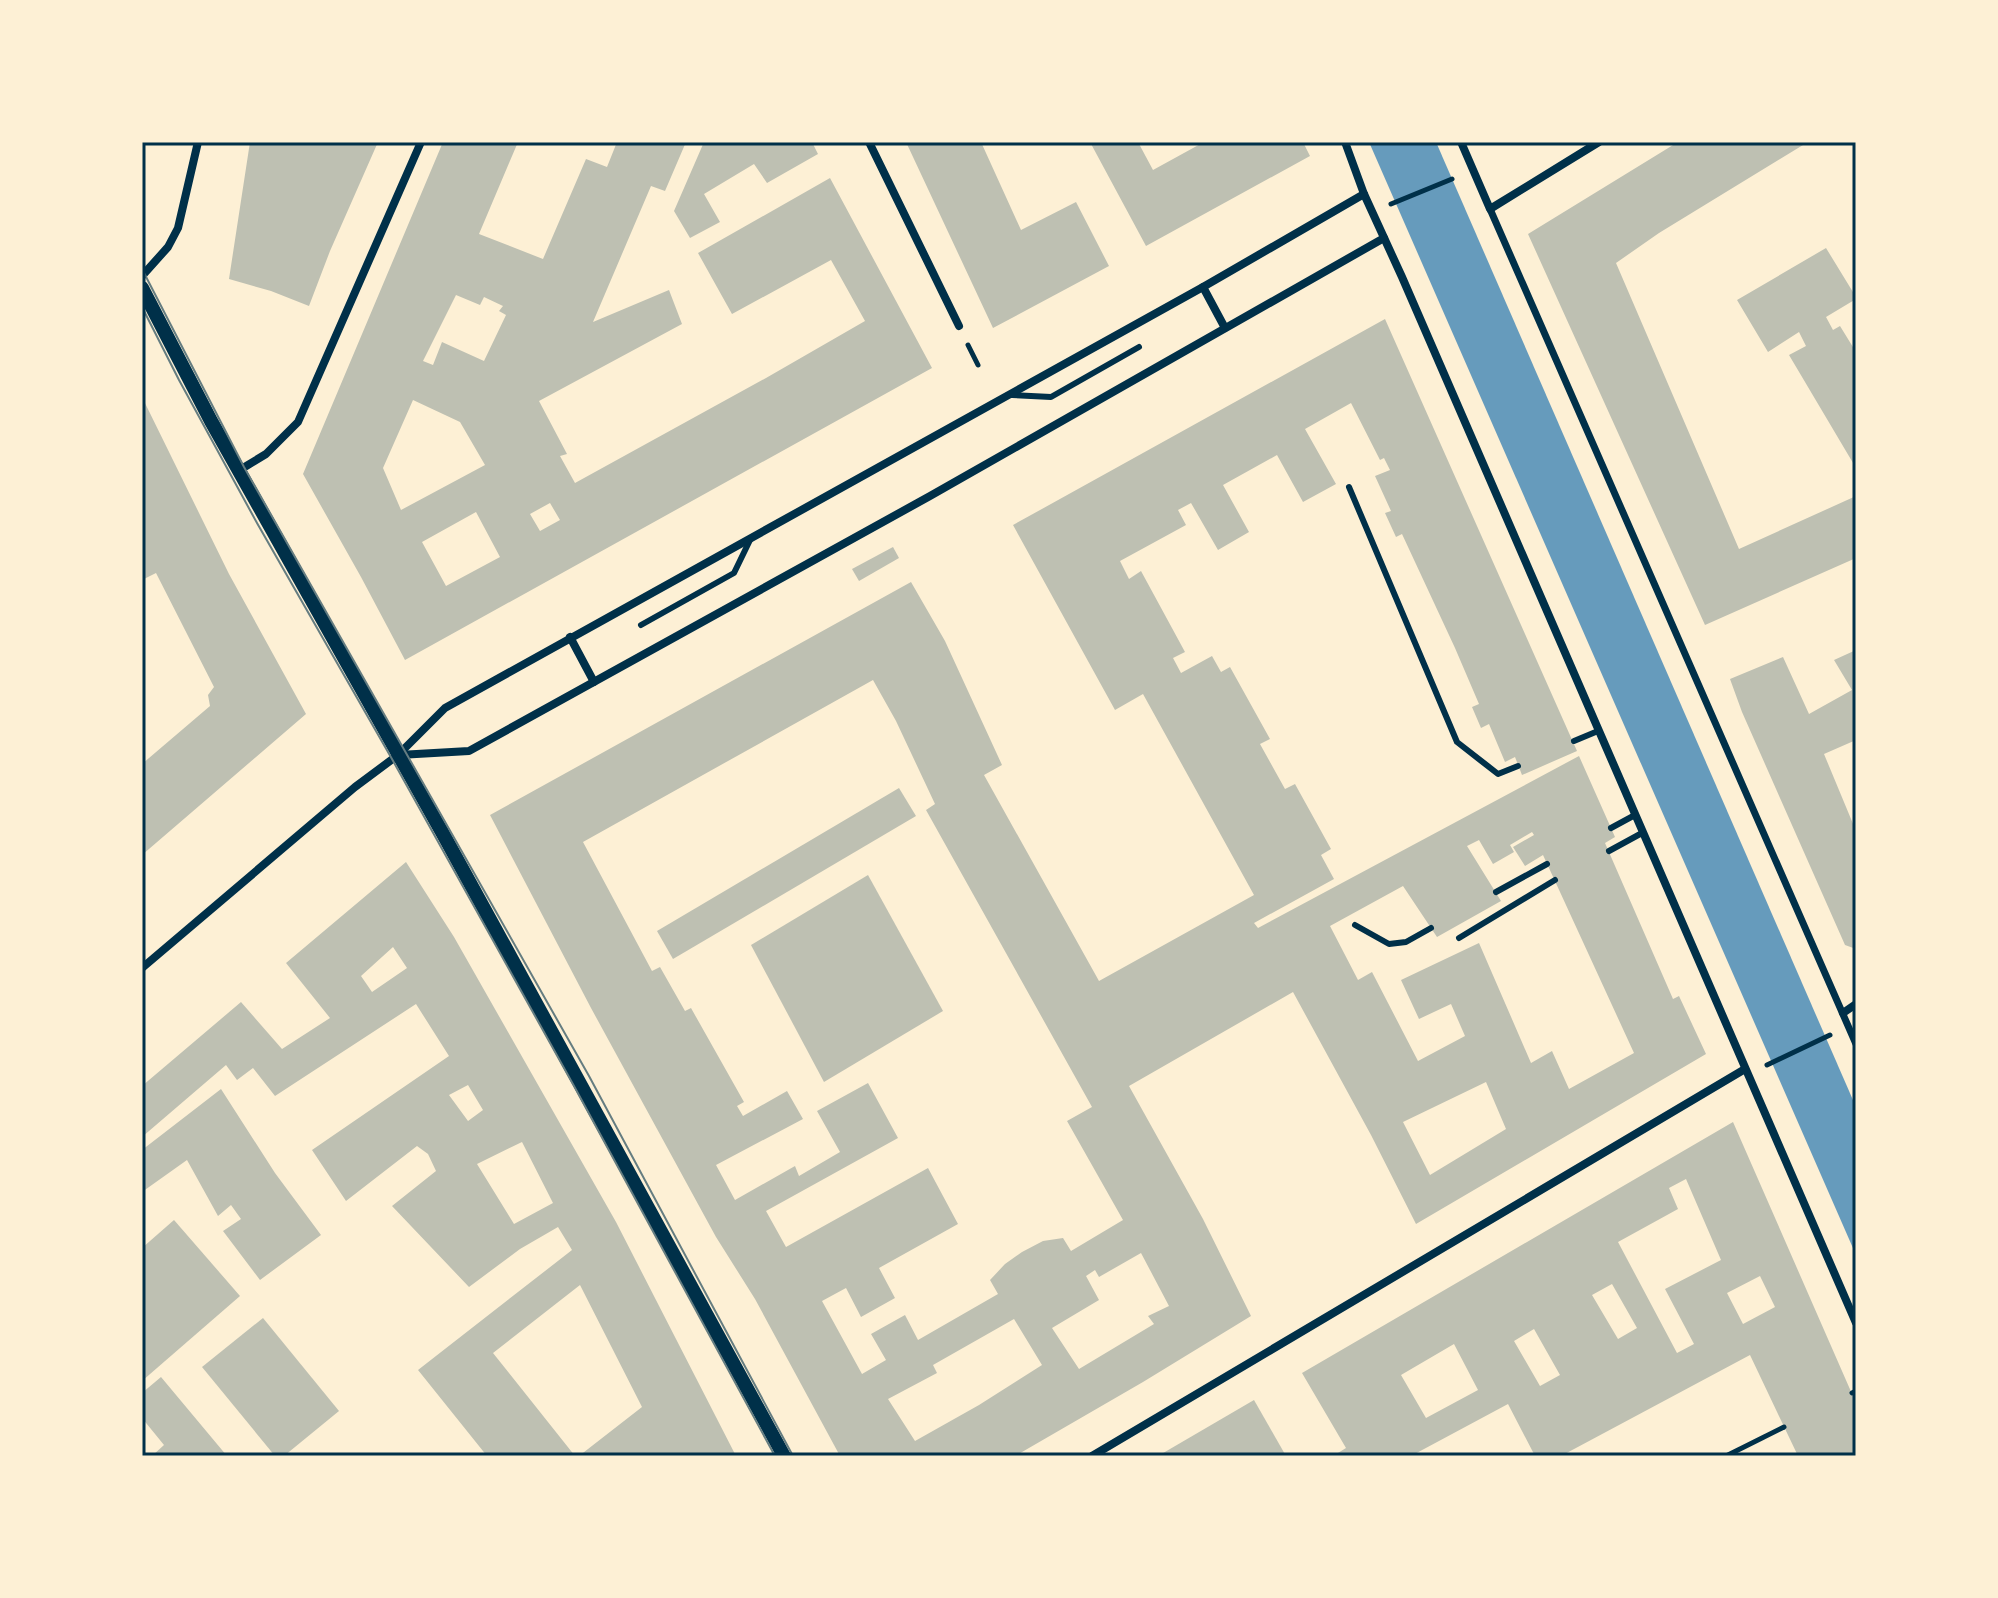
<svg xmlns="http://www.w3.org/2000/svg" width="1998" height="1598" font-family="'DejaVu Sans',sans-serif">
	<rect width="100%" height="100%" fill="#fdf0d5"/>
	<!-- water -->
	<polygon fill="#669bbc" points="1369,142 1436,142 1856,1107 1856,1255"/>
	<!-- building -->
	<g fill="#bec0b2" fill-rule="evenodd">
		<polygon points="250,142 378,142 330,251 309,306 271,291 229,279"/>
		<path d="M443 142H518L479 234 543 259 586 159 607 167 617 142H686L665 191 651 186 593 322 669 290 682 324 539 401 567 454 560 456 575 483 766 378 865 321 831 260 732 314 698 253 830 178 932 368 405 660 361 577 303 474ZM456 295 480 305 484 297 503 306 499 311 506 315 484 361 442 342 433 365 423 361ZM413 400 460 422 485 465 401 510 383 468ZM550 503 560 520 540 531 530 514ZM476 512 500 557 446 586 422 542Z"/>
		<polygon points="704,142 812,142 818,154 767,183 754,164 704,194 720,222 690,238 674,211"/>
		<polygon points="906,142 981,142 1021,230 1076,202 1109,266 993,328"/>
		<polygon points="1090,142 1138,142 1153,170 1204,142 1303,142 1310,156 1146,246"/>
		<polygon points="1678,142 1808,142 1659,233 1616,263 1739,549 1856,496 1856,558 1705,625 1528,234"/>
		<polygon points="1826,248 1856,297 1856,299 1826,317 1833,330 1840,326 1856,352 1856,468 1789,355 1806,346 1799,332 1768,352 1737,300"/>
		<path d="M1385 319 1577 751 1522 775 1515 757 1505 762 1489 724 1481 728 1472 707 1479 704 1455 648 1402 534 1396 537 1385 513 1391 511 1375 476 1390 470 1384 458 1380 460 1351 403 1305 429 1336 484 1303 502 1277 455 1223 485 1249 532 1218 550 1191 503 1178 510 1186 525 1120 561 1129 579 1141 571 1185 652 1173 658 1181 673 1212 656 1221 672 1230 667 1270 739 1260 744 1285 789 1295 784 1331 849 1321 855 1334 879 1254 923 1258 928 1579 756 1615 837 1605 843 1673 999 1679 996 1706 1054 1416 1224 1371 1135 1293 992 1129 1086 1203 1219 1251 1316 1143 1382 1015 1456H840L755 1299 716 1237 591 1008 490 815 911 582 945 641 1002 765 984 775 1099 981 1254 895 1143 694 1115 710 1013 525ZM873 680 896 721 935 804 926 810 1092 1107 1067 1121 1123 1220 1071 1251 1063 1238 1043 1241 1022 1252 1005 1264 990 1280 998 1294 918 1340 905 1315 871 1334 886 1360 862 1374 822 1301 846 1288 861 1317 895 1298 879 1268 958 1224 928 1168 786 1247 766 1211 898 1138 868 1083 817 1111 840 1152 799 1176 795 1166 735 1200 716 1165 803 1119 787 1091 743 1116 737 1106 744 1102 691 1008 685 1011 660 967 652 971 583 842ZM1532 832 1534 835 1513 847 1525 866 1543 855 1634 1053 1569 1089 1552 1051 1531 1063 1479 943 1401 980 1419 1019 1451 1004 1465 1036 1418 1061 1372 972 1358 980 1330 926 1403 886 1437 937 1501 901 1467 846 1479 840 1493 864 1514 852 1510 845ZM1486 1082 1506 1129 1430 1175 1403 1122ZM1141 1253 1169 1306 1148 1316 1154 1324 1079 1369 1052 1328 1099 1300 1086 1276 1095 1270 1099 1277ZM1014 1319 1042 1365 979 1405 915 1441 888 1399 937 1373 933 1365Z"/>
		<polygon points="142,397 229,574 306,714 142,855 142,764 210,706 208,695 214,687 156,573 142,580"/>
		<polygon points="893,547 899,558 859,581 852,569"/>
		<polygon points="1856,650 1856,740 1824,754 1856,831 1856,949 1845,945 1742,712 1730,679 1783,657 1809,714 1852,690 1834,660"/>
		<polygon points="899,788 916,816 673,959 657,931"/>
		<path d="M406 862 454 937 616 1222 736 1456H579L642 1407 580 1285 493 1353 575 1456H487L418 1370 572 1250 558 1227 520 1249 469 1287 392 1206 436 1171 428 1154 417 1146 346 1201 312 1150 449 1056 416 1004 275 1096 253 1068 237 1080 226 1065 142 1137V1086L241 1002 282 1049 330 1018 286 963ZM393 947 407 968 372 992 361 976ZM468 1085 483 1110 468 1121 449 1095ZM522 1142 553 1203 514 1224 477 1164Z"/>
		<polygon points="868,875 943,1011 824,1082 751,945"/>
		<polygon points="221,1089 275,1173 321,1235 260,1280 223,1231 241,1219 231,1205 218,1216 187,1160 142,1192 142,1150"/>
		<path d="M1733 1122 1856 1403V1456H1798L1750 1355 1561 1456H1535L1508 1404 1411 1456H1333L1346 1448 1302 1373ZM1686 1179 1721 1260 1665 1289 1694 1344 1677 1353 1618 1242 1678 1209 1669 1188ZM1760 1276 1775 1307 1743 1324 1727 1293ZM1612 1284 1637 1328 1618 1339 1592 1295ZM1534 1329 1560 1375 1540 1386 1514 1341ZM1454 1344 1478 1390 1426 1418 1401 1375Z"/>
		<polygon points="174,1220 240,1296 142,1381 142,1248"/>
		<polygon points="263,1318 339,1411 284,1456 275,1456 202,1367"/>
		<polygon points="161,1377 227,1456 152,1456 164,1445 142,1418 142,1393"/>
		<polygon points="1254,1400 1286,1456 1158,1456"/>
	</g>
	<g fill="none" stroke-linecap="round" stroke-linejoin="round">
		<!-- path -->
		<g stroke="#003049" stroke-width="5">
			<polyline points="1391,204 1452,179"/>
			<polyline points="968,345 978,365"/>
			<polyline points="1767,1065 1830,1035"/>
			<polyline points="1852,1393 1856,1391"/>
			<polyline points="1726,1456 1784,1427"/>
		</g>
		<!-- service -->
		<g stroke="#003049" stroke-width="6">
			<polyline points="1012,395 1051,397 1139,347"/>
			<polyline points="1349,487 1457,742 1498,774 1518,766"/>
			<polyline points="641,625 734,573 751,538"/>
			<polyline points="1574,741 1598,731"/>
			<polyline points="1611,828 1635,815"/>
			<polyline points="1609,851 1642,833"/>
			<polyline points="1496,892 1547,864"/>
			<polyline points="1355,925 1389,944 1406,942 1431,928"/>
			<polyline points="1459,938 1555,880"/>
		</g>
		<!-- pedestrian -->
		<polyline stroke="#003049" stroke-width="7" points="1490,209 1856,1044"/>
		<!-- minor -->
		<g stroke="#003049" stroke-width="8">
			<polyline points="869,142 959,326"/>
			<polyline points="1345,142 1364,194 1402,277 1856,1323"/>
			<polyline points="1461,142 1490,209 1599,142"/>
			<polyline points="142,276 168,247 178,228 198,142"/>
			<polyline points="1203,287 1225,328"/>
			<polyline points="238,471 266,454 298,422 421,142"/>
			<polyline points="570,637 594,682"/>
			<polyline points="399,755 469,751 930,496 1384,238"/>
			<polyline points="142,968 355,787 398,755 445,708 1203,287 1364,194"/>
			<polyline points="1843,1013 1856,1004"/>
			<polyline points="1092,1456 1745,1069"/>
		</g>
		<!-- tertiary -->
		<polyline stroke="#003049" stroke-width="14" points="142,288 211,421 442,832 784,1456"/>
		<!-- tram -->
		<g stroke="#657d81" stroke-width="2">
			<polyline points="142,269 244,467 589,1076 793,1456"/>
			<polyline points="142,307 179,380 257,523 392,759 574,1086 775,1456"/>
		</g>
	</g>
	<!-- border -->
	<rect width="1998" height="1598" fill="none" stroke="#fdf0d5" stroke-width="288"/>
	<rect x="144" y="144" width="1710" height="1310" fill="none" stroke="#003049" stroke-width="3"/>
</svg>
